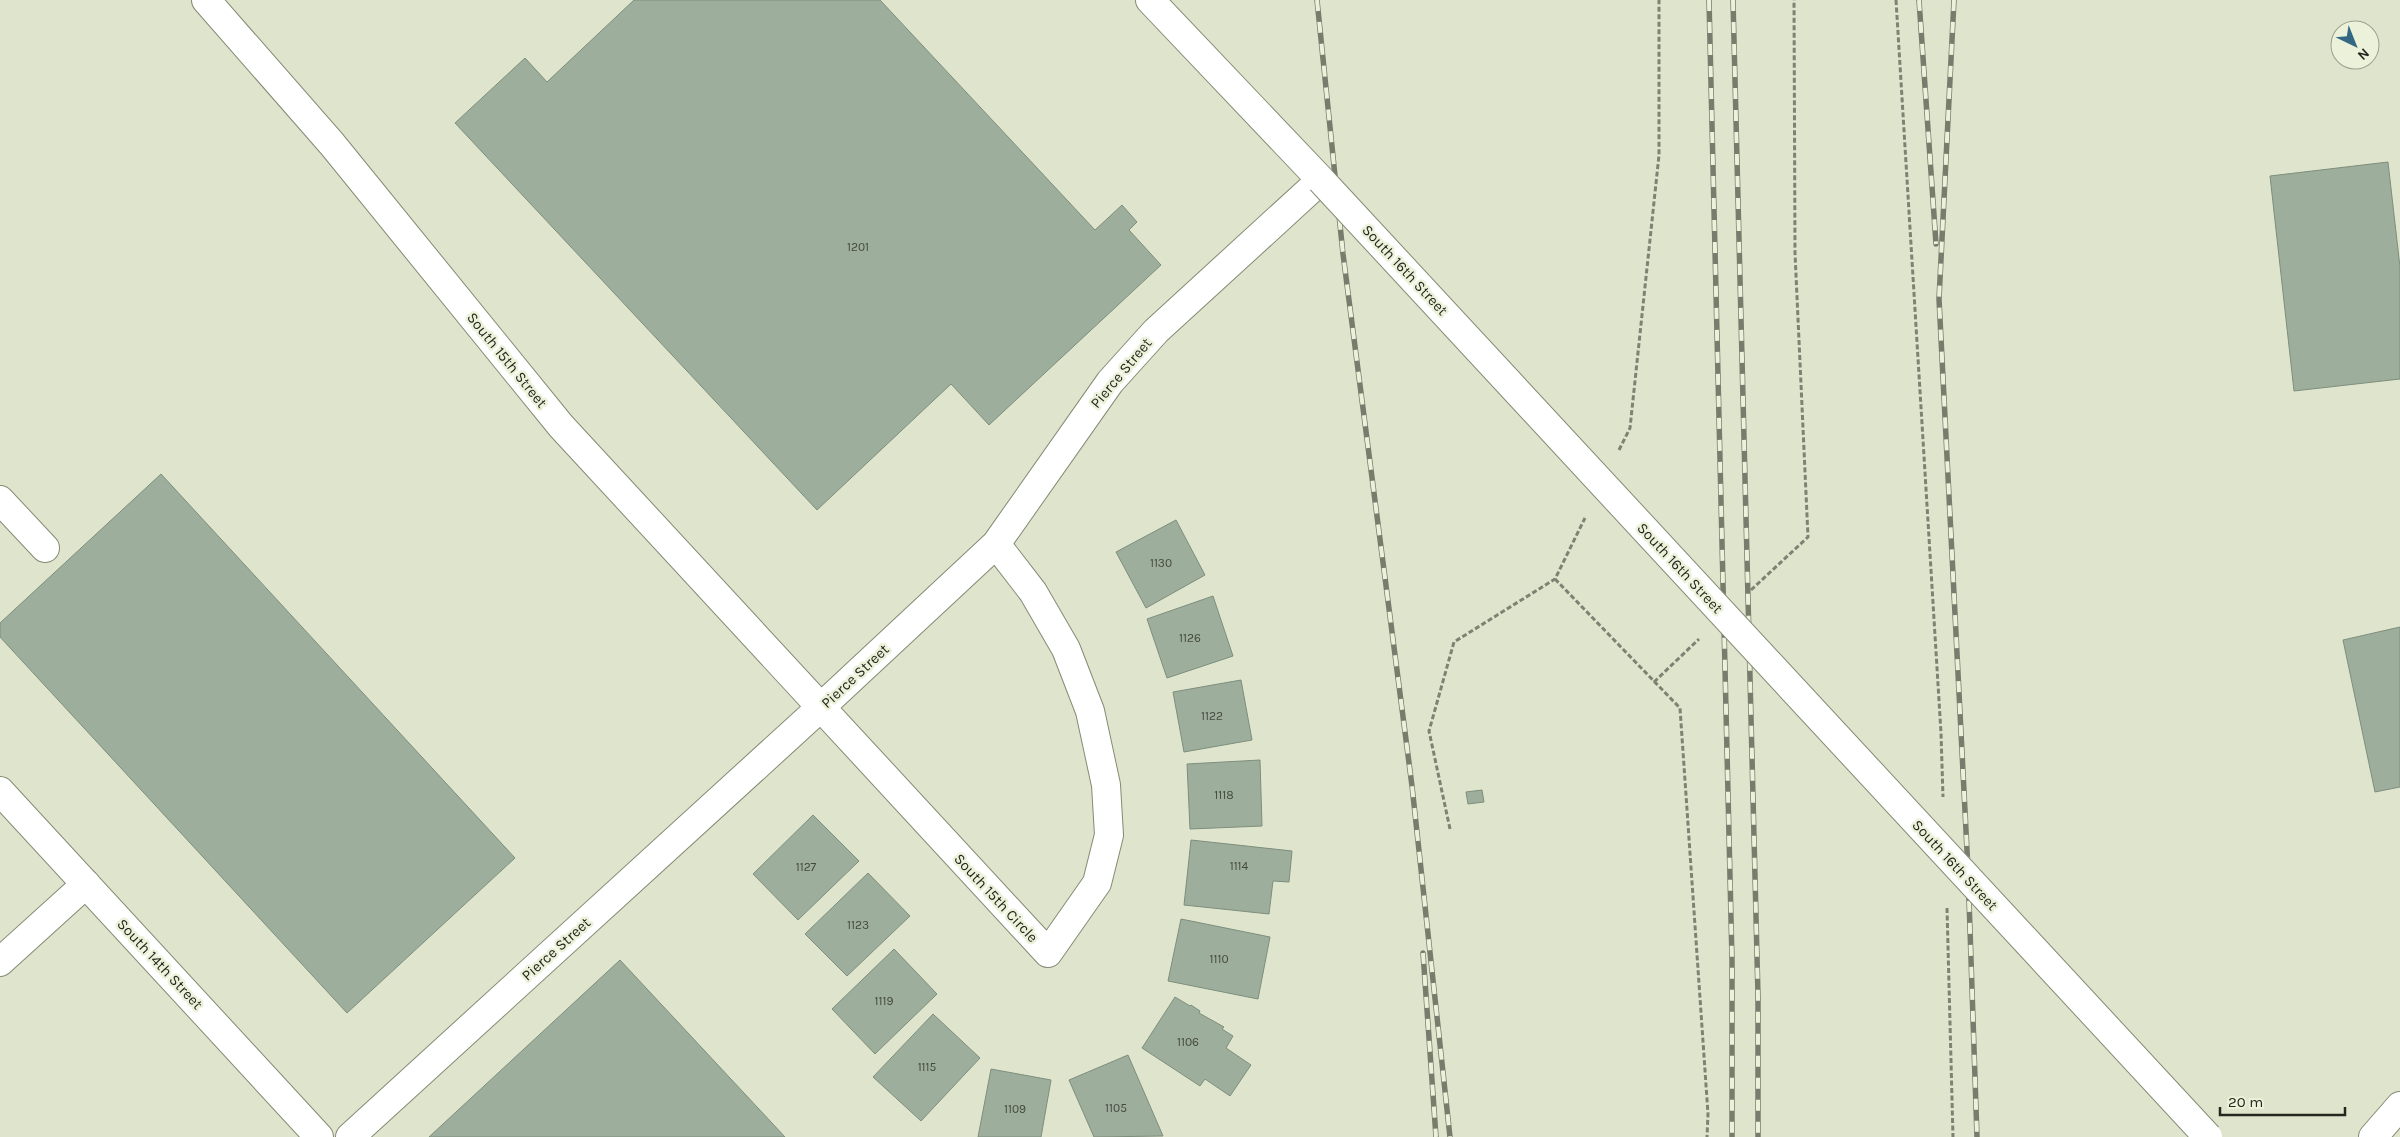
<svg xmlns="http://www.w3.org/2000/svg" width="2400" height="1137" font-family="Karla,sans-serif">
	<rect width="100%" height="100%" fill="#dfe5cd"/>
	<!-- building -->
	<g fill="#9eae9c" stroke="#7e8e7c">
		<polygon points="634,0 880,0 1095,230 1122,205 1137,222 1129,230 1161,265 989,425 951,384 817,510 455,123 525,58 547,82"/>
		<polygon points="2388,162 2400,267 2400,379 2294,391 2270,176"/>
		<polygon points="161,474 515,858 347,1013 0,637 0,623"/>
		<polygon points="1176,520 1205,575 1146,608 1116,552"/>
		<polygon points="1213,596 1233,656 1167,678 1147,619"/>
		<polygon points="2400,627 2400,787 2375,792 2343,640"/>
		<polygon points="1241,680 1252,740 1184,752 1173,692"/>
		<polygon points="1260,760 1262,826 1190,829 1187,764"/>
		<polygon points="1482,790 1484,802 1468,804 1466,792"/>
		<polygon points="813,815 859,861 798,920 753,874"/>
		<polygon points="1191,840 1292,851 1289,882 1273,881 1269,914 1184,905"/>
		<polygon points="868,873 910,916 847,976 805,934"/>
		<polygon points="1181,919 1270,937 1258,999 1168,981"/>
		<polygon points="894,949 937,994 875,1054 832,1009"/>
		<polygon points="620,960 785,1137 429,1137"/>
		<polygon points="1175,997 1190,1006 1191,1005 1200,1011 1199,1013 1224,1027 1222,1029 1233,1036 1226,1048 1251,1065 1230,1096 1205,1079 1200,1086 1142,1048"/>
		<polygon points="933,1014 980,1058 921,1121 873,1077"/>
		<polygon points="1128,1055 1163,1136 1094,1137 1069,1080"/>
		<polygon points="991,1069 1051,1080 1041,1137 978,1137"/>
	</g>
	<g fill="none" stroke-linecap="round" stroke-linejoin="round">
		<!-- minor casing -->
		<g stroke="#858a74" stroke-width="30">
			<g id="minor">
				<polyline points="206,0 332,144 561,426 1048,953 1097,883 1109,835 1106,785 1090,711 1066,649 1033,592 996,544"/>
				<polyline points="0,500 45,548"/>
				<polyline points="0,791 319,1137"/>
				<polyline points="0,962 86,884"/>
				<polyline points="350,1137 820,708 996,544 1110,382 1156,331 1321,180 1150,0"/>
				<polyline points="2373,1137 2400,1106"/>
			</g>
		</g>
		<!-- path -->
		<g stroke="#7e8272" stroke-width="3" stroke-dasharray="5 2.5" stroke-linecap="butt">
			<polyline points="1896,0 1941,733 1943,797"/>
			<polyline points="1619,450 1630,428 1659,155 1659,0"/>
			<polyline points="1555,579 1680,708 1708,1114 1707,1137"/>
			<polyline points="1751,590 1808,537 1795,253 1794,0"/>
			<polyline points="1654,682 1699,639"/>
			<polyline points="1450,829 1429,731 1454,642 1555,579 1585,518"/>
			<polyline points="1947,908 1953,1137"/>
		</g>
		<!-- minor -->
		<use href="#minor" stroke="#fff" stroke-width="28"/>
		<!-- rail casing -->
		<g stroke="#787c6d" stroke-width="5.5">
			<g id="rail">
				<polyline points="1317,0 1343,254 1412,786 1450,1137"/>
				<polyline points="1709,0 1732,960 1732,1137"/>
				<polyline points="1733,0 1758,996 1758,1137"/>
				<polyline points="1919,0 1936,244"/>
				<polyline points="1954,0 1939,299 1968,870 1977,1137"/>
				<polyline points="1423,953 1436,1137"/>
			</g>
		</g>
		<!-- rail -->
		<use href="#rail" stroke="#ecf2da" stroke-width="4" stroke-dasharray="11" stroke-linecap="butt"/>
		<!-- minor-bridge casing -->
		<g stroke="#858a74" stroke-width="30" stroke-linecap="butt">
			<polyline id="minor-bridge" points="1321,180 2208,1137"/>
		</g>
		<!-- minor-bridge -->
		<use href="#minor-bridge" stroke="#fff" stroke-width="28"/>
	</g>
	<g text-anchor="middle" stroke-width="5" stroke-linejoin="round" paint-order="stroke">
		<!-- number labels -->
		<g font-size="12" fill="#43493e">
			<text x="858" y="251">1201</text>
			<text x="1161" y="567">1130</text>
			<text x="1190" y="642">1126</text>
			<text x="1212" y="720">1122</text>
			<text x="1224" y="799">1118</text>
			<text x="1239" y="870">1114</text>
			<text x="806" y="871">1127</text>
			<text x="858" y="929">1123</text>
			<text x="1219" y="963">1110</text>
			<text x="884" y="1005">1119</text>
			<text x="1188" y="1046">1106</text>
			<text x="927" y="1071">1115</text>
			<text x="1116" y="1112">1105</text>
			<text x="1015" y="1113">1109</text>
		</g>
		<!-- street labels -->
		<g font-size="15" fill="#25271f" stroke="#ecf2da">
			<text transform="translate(1405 270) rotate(47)" y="5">South 16th Street</text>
			<text transform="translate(507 360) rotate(51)" y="5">South 15th Street</text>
			<text transform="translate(1121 373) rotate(-50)" y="5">Pierce Street</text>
			<text transform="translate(1680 568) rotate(47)" y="5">South 16th Street</text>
			<text transform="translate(855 676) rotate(-43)" y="5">Pierce Street</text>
			<text transform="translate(1955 865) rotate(47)" y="5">South 16th Street</text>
			<text transform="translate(996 898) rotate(47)" y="5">South 15th Circle</text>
			<text transform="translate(556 949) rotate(-42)" y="5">Pierce Street</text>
			<text transform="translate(160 964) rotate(47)" y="5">South 14th Street</text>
		</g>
	</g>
	<!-- north arrow -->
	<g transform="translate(2355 45) rotate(137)"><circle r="24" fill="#ecf2da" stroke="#9ca18f"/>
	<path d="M0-4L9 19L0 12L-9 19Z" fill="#346784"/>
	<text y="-8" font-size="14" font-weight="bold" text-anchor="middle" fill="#25271f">N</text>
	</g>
	<!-- scale -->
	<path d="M2220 1107v8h125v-8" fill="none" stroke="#25271f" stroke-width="2.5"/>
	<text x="2228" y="1107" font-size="15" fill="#25271f" stroke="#ecf2da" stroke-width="4" paint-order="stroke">20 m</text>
</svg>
